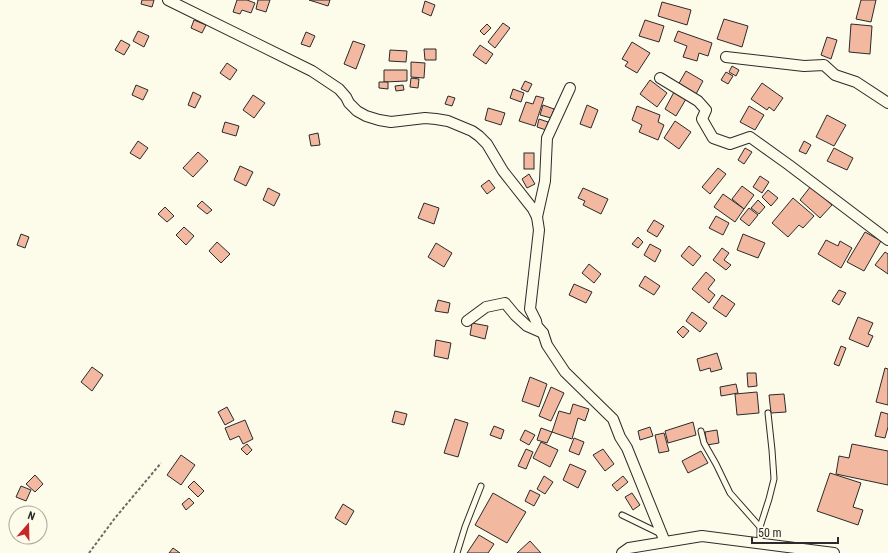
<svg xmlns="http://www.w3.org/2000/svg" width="888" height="553" font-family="'Roboto Condensed',sans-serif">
	<rect width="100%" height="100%" fill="#fdfbea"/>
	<!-- building -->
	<g fill="#f2b8a0" stroke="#2b2b2b">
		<polygon points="142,0 154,0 152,7 141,4"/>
		<polygon points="237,0 247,0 255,3 251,13 242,10 240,14 233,12"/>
		<polygon points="258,0 270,0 266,12 256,9"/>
		<polygon points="309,0 330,0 328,6"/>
		<polygon points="861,0 876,0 871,22 856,19"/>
		<polygon points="425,1 435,5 431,16 422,12"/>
		<polygon points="662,2 691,10 687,25 658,16"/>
		<polygon points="724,19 748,26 742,47 717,39"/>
		<polygon points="194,20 206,25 202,33 191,28"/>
		<polygon points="645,20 664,26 659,42 639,36"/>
		<polygon points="503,23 510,28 495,48 488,42"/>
		<polygon points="487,24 491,28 484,35 480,31"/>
		<polygon points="851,24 872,26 870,54 849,52"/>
		<polygon points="138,31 149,36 144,47 133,41"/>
		<polygon points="678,31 712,43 708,56 699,53 697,61 683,57 687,46 674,41"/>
		<polygon points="306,32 315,36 310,47 301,44"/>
		<polygon points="827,37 837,40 831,59 821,55"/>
		<polygon points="121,40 130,45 124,55 115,50"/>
		<polygon points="353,41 365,45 356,69 344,64"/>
		<polygon points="632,42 650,53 637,73 625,66 628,62 622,59"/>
		<polygon points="480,45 493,54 486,64 473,55"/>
		<polygon points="424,49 436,49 436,60 425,60"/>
		<polygon points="390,50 407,51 406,62 389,61"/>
		<polygon points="411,62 425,63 424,78 411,77"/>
		<polygon points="227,63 237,70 230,80 220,73"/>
		<polygon points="732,66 739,70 736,76 729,72"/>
		<polygon points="384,70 407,70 407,81 384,82"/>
		<polygon points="686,71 703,81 696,94 678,85"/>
		<polygon points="726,72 733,76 728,84 721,80"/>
		<polygon points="411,78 419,79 418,88 410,87"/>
		<polygon points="650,80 667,93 657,107 640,94"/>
		<polygon points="525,81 532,84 528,92 521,89"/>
		<polygon points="379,82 388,82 388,89 379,88"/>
		<polygon points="762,83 783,98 774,111 769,107 767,110 751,99"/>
		<polygon points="136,85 148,90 143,100 132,95"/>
		<polygon points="403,85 404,90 396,91 395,86"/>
		<polygon points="513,89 524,93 521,102 510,98"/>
		<polygon points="193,92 201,96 195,108 188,105"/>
		<polygon points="674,92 686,99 676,116 665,109"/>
		<polygon points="253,95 265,103 254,118 243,110"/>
		<polygon points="448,96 455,98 452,106 445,104"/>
		<polygon points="536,96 544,98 535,126 519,121 526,102 533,104"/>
		<polygon points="543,105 554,109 551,118 540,115"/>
		<polygon points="587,105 598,110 591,128 580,124"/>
		<polygon points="637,106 660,115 658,122 664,125 658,140 639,132 642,125 632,120"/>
		<polygon points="749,106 764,115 755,130 740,122"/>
		<polygon points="488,108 505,113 501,125 485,120"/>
		<polygon points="827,115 846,125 834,146 816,137"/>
		<polygon points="539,119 548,122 546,130 537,127"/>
		<polygon points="675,121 691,132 679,149 664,138"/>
		<polygon points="225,122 239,126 236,136 222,132"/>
		<polygon points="318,133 320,145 311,146 309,135"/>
		<polygon points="138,141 148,148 140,159 130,153"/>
		<polygon points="804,141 811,145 806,154 799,151"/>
		<polygon points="745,148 752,152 744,164 738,160"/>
		<polygon points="834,148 853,158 847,170 827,161"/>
		<polygon points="198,152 208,161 193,177 183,168"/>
		<rect x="524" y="153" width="10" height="16"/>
		<polygon points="240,166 253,172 246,186 234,180"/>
		<polygon points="718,168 726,174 710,194 702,187"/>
		<polygon points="529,174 535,184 527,188 522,179"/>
		<polygon points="760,176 769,182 762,193 753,187"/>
		<polygon points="489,180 495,188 487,194 481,186"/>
		<polygon points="742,186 754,195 744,209 732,199"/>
		<polygon points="811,186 832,205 820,218 800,200"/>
		<polygon points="268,188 280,194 274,206 263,200"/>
		<polygon points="583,188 608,199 601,214 583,205 585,201 578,198"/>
		<polygon points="768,190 778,198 771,206 762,197"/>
		<polygon points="723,194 744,209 735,222 714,207"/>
		<polygon points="793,198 814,216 803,228 799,225 788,237 772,223"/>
		<polygon points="758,200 765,207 759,214 751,208"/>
		<polygon points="202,201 212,210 207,214 197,206"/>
		<polygon points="424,203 439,208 434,224 418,218"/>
		<polygon points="165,207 174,216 167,222 158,214"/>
		<polygon points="749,208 758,215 749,226 740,219"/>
		<polygon points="716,216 729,223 723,235 709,228"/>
		<polygon points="654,220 664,226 657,237 647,231"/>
		<polygon points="184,227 194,236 186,245 176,235"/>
		<polygon points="865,232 881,241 864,271 847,262"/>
		<polygon points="21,234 29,237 25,248 17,245"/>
		<polygon points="743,234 765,243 758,258 737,250"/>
		<polygon points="638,237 643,242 638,248 632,244"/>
		<polygon points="826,240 838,246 840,241 852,248 841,268 818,254"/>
		<polygon points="217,242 230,254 221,263 209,251"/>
		<polygon points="436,243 452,253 444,267 428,257"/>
		<polygon points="650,244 661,250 655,262 644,255"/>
		<polygon points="689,246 701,256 693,266 681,256"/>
		<polygon points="722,248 729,253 724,260 731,265 726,270 713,260"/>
		<polygon points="885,252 888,254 888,274 875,265"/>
		<polygon points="589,264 601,274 594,283 582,273"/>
		<polygon points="706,272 715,280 708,289 715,295 709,303 692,289"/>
		<polygon points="645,276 660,286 654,295 639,286"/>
		<polygon points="574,284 592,292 586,303 569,295"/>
		<polygon points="839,290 846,293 839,305 832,301"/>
		<polygon points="722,295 735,304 726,317 713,308"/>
		<polygon points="438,300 450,303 448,313 435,311"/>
		<polygon points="692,312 707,323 700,332 686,321"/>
		<polygon points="858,317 873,323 868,334 873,336 868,347 849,339"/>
		<polygon points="472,323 488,326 485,339 470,335"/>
		<polygon points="683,326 689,331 683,338 677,332"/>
		<polygon points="436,340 451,343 448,359 434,356"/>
		<polygon points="841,346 846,348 839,366 834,364"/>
		<polygon points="717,353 722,369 711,372 710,368 700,371 697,359"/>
		<polygon points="92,367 103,375 92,391 81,382"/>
		<polygon points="885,368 888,369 888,405 876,402"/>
		<polygon points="747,373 756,373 757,386 748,387"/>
		<polygon points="530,377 547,384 539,407 522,401"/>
		<polygon points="736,384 738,393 721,396 720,387"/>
		<polygon points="551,387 564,393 551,421 539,416"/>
		<polygon points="757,392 759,413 737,415 735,394"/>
		<polygon points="784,394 786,412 771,413 769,395"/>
		<polygon points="573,404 589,409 585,421 578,418 572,439 552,432 559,411 570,414"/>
		<polygon points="227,407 234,420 225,425 218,412"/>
		<polygon points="395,411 407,414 404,425 392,422"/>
		<polygon points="881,412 888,414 888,427 885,438 875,436"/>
		<polygon points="455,419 468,423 458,457 444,453"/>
		<polygon points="245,420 253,439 243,444 239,436 230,440 225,428"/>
		<polygon points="693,422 696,435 668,443 665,431"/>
		<polygon points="494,426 504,430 501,439 490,435"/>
		<polygon points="650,427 653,436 640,440 638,431"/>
		<polygon points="541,428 552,432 547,443 537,440"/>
		<polygon points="525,430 535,435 529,445 520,440"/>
		<polygon points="717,430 719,443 707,445 705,432"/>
		<polygon points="664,433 669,451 659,453 655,435"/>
		<polygon points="574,438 584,442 579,455 569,451"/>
		<polygon points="541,442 558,450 550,467 533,458"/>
		<polygon points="247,444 252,450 247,455 241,449"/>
		<polygon points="852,444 888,451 888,485 836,474 839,456 849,458"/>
		<polygon points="526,449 533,452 526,469 518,466"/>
		<polygon points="603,449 614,464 605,471 593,455"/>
		<polygon points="701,451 708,463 688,473 682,461"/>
		<polygon points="181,455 195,465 181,485 167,475"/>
		<polygon points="570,464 586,471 578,488 563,480"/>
		<polygon points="830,473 861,483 853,507 863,510 858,525 817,511"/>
		<polygon points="35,475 43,484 35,492 26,484"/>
		<polygon points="544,476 553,482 545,494 537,489"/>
		<polygon points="623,476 628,482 617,491 612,485"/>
		<polygon points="194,481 204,491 198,497 188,487"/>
		<polygon points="21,486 31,490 26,501 16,497"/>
		<polygon points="530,490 540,495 534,506 525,501"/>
		<polygon points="493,493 526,512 507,543 475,525"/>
		<polygon points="632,493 640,505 633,510 625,497"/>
		<polygon points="189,498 194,503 186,510 182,504"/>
		<polygon points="343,504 354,511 346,525 335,518"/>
		<polygon points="479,535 494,544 488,553 467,553"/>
		<polygon points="530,541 541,553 517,553"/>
		<polygon points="173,548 180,553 169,553"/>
	</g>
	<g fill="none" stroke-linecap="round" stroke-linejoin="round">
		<!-- lane casing -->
		<g stroke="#2b2b2b" stroke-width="7">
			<g id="lane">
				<polyline points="701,431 704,443 716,464 730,493 760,527"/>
				<polyline points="622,515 661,534"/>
				<polyline points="760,543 760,527 769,499 774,479 772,450 768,413"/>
				<polyline points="457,553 465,527 481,486"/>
			</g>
		</g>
		<!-- street casing -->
		<g stroke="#2b2b2b" stroke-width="12">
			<g id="street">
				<polyline points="168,0 312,71 339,89 346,97 349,103 357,111 366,116 379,120 391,122 425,118 436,119 448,121 472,131 479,136 487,144 503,171 533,209 537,217 539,230 530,309 536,321 537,326 543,333 547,345 565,372 613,419 620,437 627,448 665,542"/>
				<polyline points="726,57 804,66 824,65 835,75 856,82 888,103"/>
				<polyline points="660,78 698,101 706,110 702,119 713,138 730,144 750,137 789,165 888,240"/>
				<polyline points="537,217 545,181 547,138 570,88"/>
				<polyline points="467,321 486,307 505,303 515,315 527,326 543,333"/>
				<polyline points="622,553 629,548 702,536 834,553"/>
			</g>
		</g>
		<!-- path -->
		<polyline stroke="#6a6964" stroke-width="2" stroke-dasharray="3 2" stroke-linecap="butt" points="89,553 115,518 161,463"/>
		<!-- lane -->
		<use href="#lane" stroke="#fdfbea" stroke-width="5"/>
		<!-- street -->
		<use href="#street" stroke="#fdfbea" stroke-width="10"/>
	</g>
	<!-- north arrow -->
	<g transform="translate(28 525) rotate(20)"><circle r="19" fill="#fdfbea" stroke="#a9a89e"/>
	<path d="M0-3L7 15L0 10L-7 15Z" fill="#c62828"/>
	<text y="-6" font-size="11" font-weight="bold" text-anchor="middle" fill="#2b2b2b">N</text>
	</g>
	<!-- scale -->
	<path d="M752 537v6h86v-6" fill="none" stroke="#2b2b2b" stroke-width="2"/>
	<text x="758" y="537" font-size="12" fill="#2b2b2b" stroke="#fdfbea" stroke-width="3" paint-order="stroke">50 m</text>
</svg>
